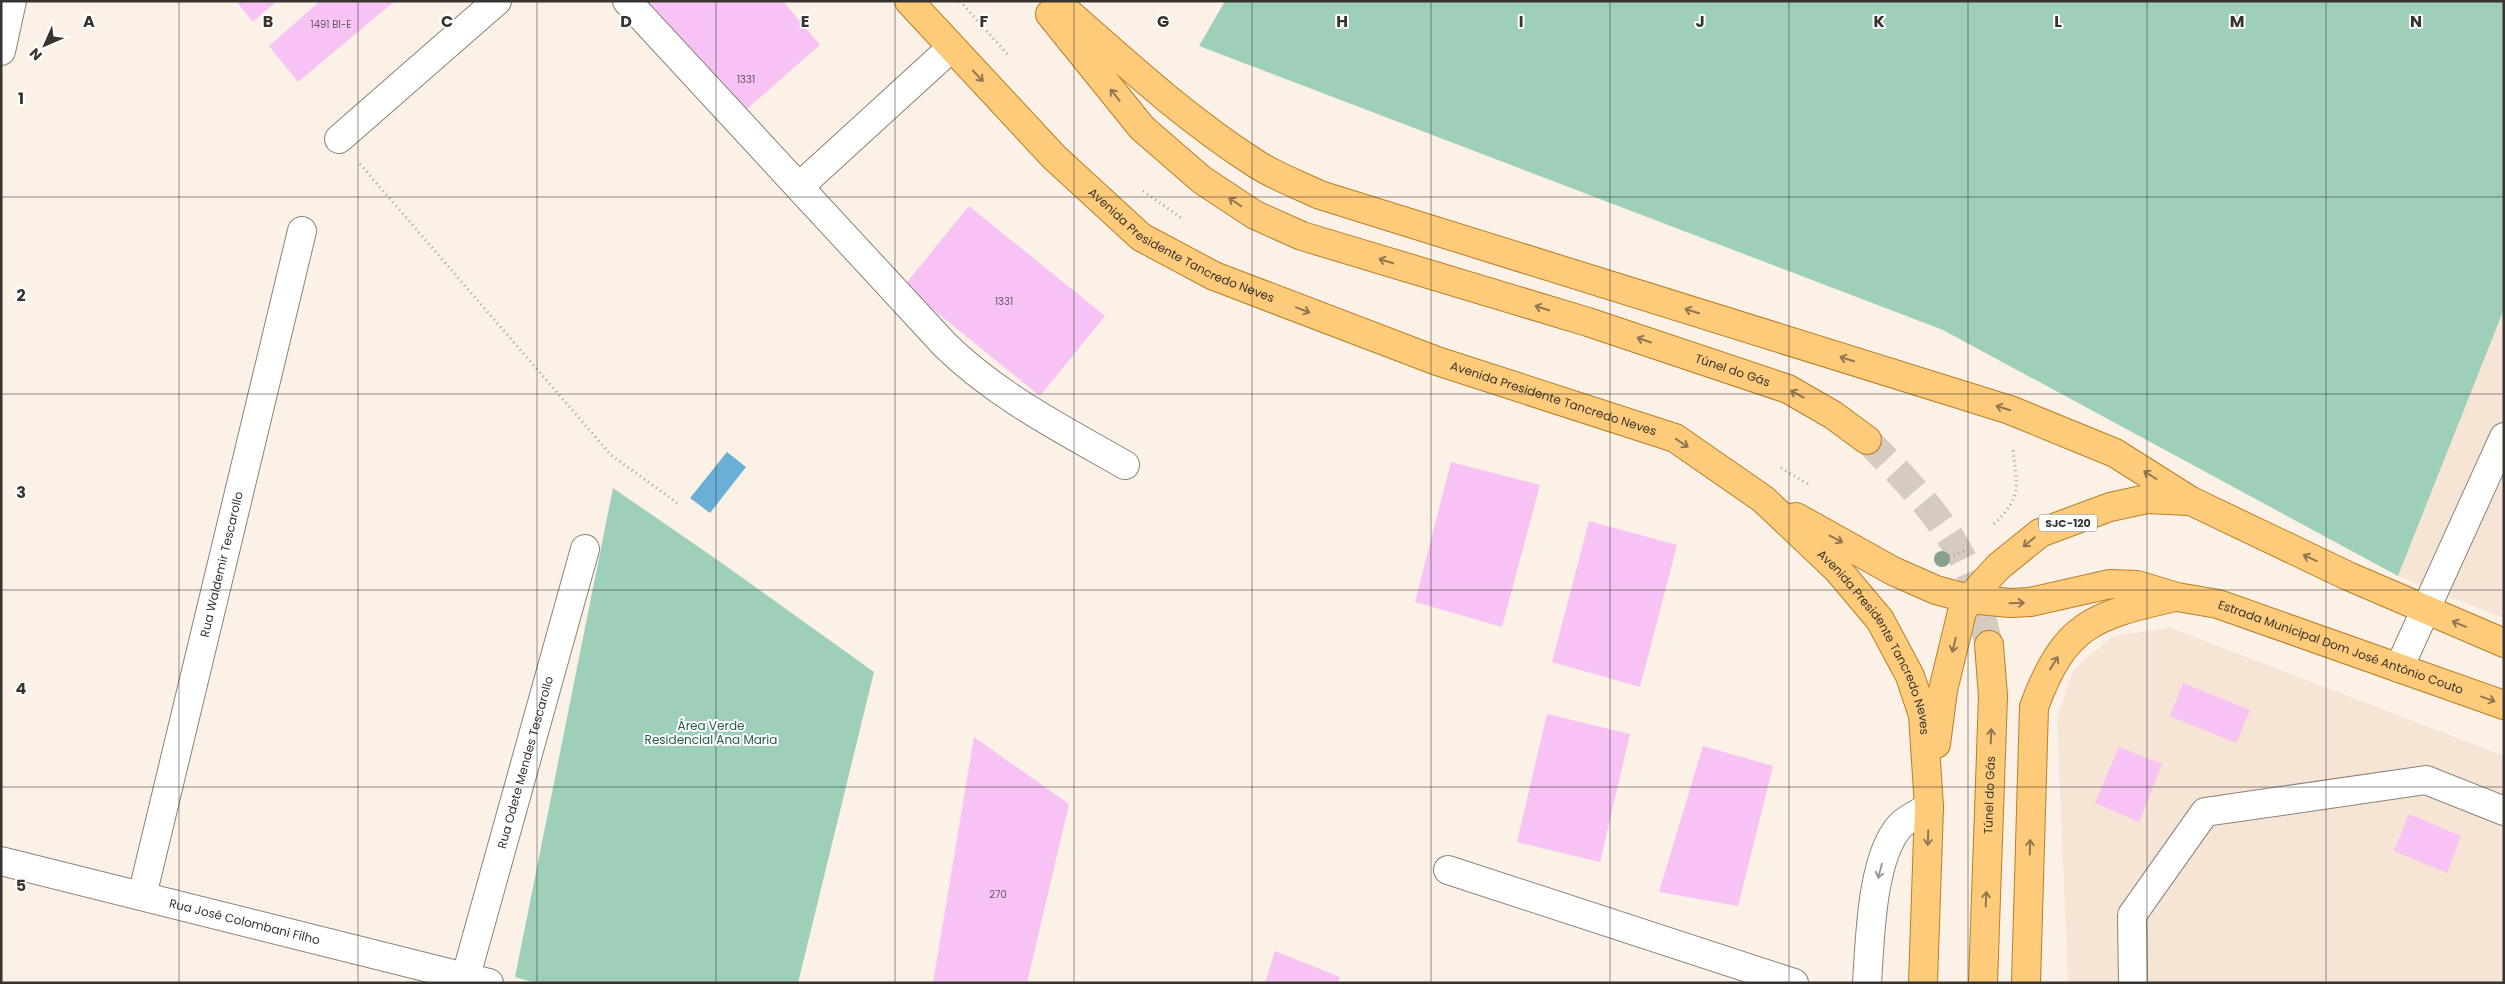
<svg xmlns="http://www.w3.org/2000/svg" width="2505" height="984" font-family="Poppins,sans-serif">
	<rect width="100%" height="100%" fill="#fcf1e6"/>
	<!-- built -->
	<g fill="#f6e4d5">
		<polygon points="2504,309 2504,618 2398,576"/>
		<polygon points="2171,628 2504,756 2504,983 2068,983 2057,719 2073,670 2113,636"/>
	</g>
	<!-- green -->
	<g fill="#9ed0b9">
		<polygon points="1225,1 2504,1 2504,309 2398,576 1943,330 1199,46"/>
		<polygon points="613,488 719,561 874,672 798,983 536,983 515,977"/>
	</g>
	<!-- water -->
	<polygon fill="#6cafd6" points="727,452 746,467 710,513 690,498"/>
	<!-- building -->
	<g fill="#f7c2f4">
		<polygon points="236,1 277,1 253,22"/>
		<polygon points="320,1 395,1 298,82 269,46"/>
		<polygon points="643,1 783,1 820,45 741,114"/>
		<polygon points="969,206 1105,316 1040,396 904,286"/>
		<polygon points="1451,462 1540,485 1502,627 1415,602"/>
		<polygon points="1589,521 1677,545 1640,687 1552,662"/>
		<polygon points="2183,683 2250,710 2236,743 2170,716"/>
		<polygon points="1547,714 1630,734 1600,862 1517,842"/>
		<polygon points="974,737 1069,804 1027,983 933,983"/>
		<polygon points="1703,746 1773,766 1738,906 1659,892"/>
		<polygon points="2119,747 2162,764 2139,822 2095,803"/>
		<polygon points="2409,814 2461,836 2447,873 2394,851"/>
		<polygon points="1275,951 1340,977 1338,983 1265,983"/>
	</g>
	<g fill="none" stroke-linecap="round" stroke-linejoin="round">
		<!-- major-tunnel -->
		<path stroke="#d5cbc1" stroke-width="28" stroke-dasharray="28 14" stroke-linecap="butt" d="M1867 440C1904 477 1953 528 1971 578 1978 600 1983 623 1989 645"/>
		<!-- minor casing -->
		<g stroke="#8c8278" stroke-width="30">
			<g id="minor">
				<path d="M627 1 945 345C997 396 1062 429 1125 465"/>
				<polyline points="1,51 12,1"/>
				<polyline points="339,139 497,1"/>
				<polyline points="800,186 951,48"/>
				<polyline points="2399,668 2504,437"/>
				<path id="s1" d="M1 861 489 983"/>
				<polyline points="1448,870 1794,983"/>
				<path id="s2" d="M142 896 302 231"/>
				<path id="s3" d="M464 983 585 549"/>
				<path d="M1867 983C1870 941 1871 858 1900 826 1907 818 1920 813 1929 807"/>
				<polyline points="2133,983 2132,915 2205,812 2426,780 2504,811"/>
			</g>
		</g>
		<!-- major casing -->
		<g stroke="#b87f27" stroke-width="30">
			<g id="major">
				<path id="s4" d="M909 1 1054 157 1141 237 1214 276 1437 361 1675 438 1763 499 1838 570 1880 620 1910 676 1923 715 1929 807 1923 983"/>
				<path d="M1055 1C1121 59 1184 118 1258 165 1277 177 1299 185 1320 195L2010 410 2115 453 2191 501 2348 576 2504 643"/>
				<path id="s5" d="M1050 14 1142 128 1202 180 1255 215 1302 236 1588 322 1788 389 1833 415 1867 440"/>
				<path id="s6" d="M1796 517 1893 571 1936 590 1969 599 2010 603 2030 602 2110 584 2137 585 2177 597 2218 604 2504 705"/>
				<polyline points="1936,744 1943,690 1962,612 1969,599 1998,567 2040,533 2110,507 2147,499 2189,501"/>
				<path id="s7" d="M1983 983 1993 696 1989 645"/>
				<path d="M2026 983 2034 707C2065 623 2093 616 2175 597"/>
			</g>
		</g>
		<!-- path -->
		<g stroke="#a8a098" stroke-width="3" stroke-dasharray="1 4" stroke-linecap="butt">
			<polyline points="960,1 1009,56"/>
			<polyline points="360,164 611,455 680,505"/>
			<polyline points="1143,191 1183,219"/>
			<polyline points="1781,468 1808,484"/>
			<path d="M1994 524C2024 495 2016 486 2013 448"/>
			<polyline points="1944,555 1953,556 1966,550"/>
		</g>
		<!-- minor -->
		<use href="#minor" stroke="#fff" stroke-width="28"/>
		<!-- major -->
		<use href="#major" stroke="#fecb7a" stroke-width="28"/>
	</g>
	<!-- trees -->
	<circle fill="#86a08f" cx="1942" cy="559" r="8"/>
	<!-- one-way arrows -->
	<defs><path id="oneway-shaft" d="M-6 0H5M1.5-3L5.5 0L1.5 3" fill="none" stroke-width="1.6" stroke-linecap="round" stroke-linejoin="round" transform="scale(1.25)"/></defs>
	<g stroke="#917751">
		<use href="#oneway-shaft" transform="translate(978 76) rotate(47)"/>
		<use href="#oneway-shaft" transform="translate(1115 95) rotate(-129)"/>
		<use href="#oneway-shaft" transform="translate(1235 202) rotate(-146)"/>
		<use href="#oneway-shaft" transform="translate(1386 261) rotate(-163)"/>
		<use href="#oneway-shaft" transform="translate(1542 308) rotate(-163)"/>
		<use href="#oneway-shaft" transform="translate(1303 310) rotate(21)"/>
		<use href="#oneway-shaft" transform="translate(1692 311) rotate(-163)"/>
		<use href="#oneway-shaft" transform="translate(1644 340) rotate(-161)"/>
		<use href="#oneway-shaft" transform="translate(1847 359) rotate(-163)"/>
		<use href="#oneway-shaft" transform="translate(1797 394) rotate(-151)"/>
		<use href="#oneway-shaft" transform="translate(2003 408) rotate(-162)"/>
		<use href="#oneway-shaft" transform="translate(1682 443) rotate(34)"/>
		<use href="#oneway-shaft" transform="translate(2150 475) rotate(-148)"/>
		<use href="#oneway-shaft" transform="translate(1836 539) rotate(28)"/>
		<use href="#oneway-shaft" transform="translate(2029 542) rotate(141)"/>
		<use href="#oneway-shaft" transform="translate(2310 558) rotate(-155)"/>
		<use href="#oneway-shaft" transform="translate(2017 603) rotate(-2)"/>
		<use href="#oneway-shaft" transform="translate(2459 624) rotate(-157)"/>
		<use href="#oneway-shaft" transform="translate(1954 645) rotate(104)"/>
		<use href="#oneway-shaft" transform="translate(2054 663) rotate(-58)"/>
		<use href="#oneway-shaft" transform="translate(2488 699) rotate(20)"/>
		<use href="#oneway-shaft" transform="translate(1991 736) rotate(-88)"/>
		<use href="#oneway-shaft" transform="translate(1928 838) rotate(92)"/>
		<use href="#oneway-shaft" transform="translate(2030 847) rotate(-88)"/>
		<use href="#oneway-shaft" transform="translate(1986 899) rotate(-88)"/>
	</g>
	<use stroke="#9b9997" href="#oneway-shaft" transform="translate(1880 871) rotate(105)"/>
	<!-- grid -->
	<path fill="none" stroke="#37332f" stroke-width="1" stroke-opacity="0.55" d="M179 1V983M358 1V983M537 1V983M716 1V983M895 1V983M1074 1V983M1252 1V983M1431 1V983M1610 1V983M1789 1V983M1968 1V983M2147 1V983M2326 1V983M1 197H2504M1 394H2504M1 590H2504M1 787H2504"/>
	<g text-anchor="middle" stroke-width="4" stroke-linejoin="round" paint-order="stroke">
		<!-- number labels -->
		<g font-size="10" fill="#675760">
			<text x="331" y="28">1491 Bl-E</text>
			<text x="746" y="83">1331</text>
			<text x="1004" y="305">1331</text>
			<text x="998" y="898">270</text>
		</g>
		<!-- shield labels -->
		<rect fill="#fff" stroke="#73706d" stroke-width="1" x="2039" y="514.5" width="58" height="17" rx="4"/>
		<g font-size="11" font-weight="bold" fill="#37332f">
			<text x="2068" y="527">SJC-120</text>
		</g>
		<!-- street labels -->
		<g font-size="12" fill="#37332f" stroke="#fff">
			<text dy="4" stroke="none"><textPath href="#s4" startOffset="370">Avenida Presidente Tancredo Neves</textPath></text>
			<text dy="4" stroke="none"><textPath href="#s5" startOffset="792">Túnel do Gás</textPath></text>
			<text dy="4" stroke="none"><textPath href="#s4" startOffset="775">Avenida Presidente Tancredo Neves</textPath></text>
			<text dy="4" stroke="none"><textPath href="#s2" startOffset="341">Rua Waldemir Tescarollo</textPath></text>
			<text dy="4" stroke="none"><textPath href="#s4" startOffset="1195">Avenida Presidente Tancredo Neves</textPath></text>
			<text dy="4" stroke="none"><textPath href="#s6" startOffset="576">Estrada Municipal Dom José Antônio Couto</textPath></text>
			<text dy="4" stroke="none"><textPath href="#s3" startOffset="229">Rua Odete Mendes Tescarollo</textPath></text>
			<text dy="4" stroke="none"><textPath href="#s7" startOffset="188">Túnel do Gás</textPath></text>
			<text dy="4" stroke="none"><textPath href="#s1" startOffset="251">Rua José Colombani Filho</textPath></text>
		</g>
		<!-- park labels -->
		<g font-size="12" fill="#255e48" stroke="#fff">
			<text x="711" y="730">Área Verde<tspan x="711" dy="14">Residencial Ana Maria</tspan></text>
		</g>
	</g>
	<g font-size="16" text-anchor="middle" font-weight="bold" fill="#37332f" stroke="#fff" stroke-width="4" stroke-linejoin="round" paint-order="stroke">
		<text x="89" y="27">A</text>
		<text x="268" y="27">B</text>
		<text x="447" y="27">C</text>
		<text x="626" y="27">D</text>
		<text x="805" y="27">E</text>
		<text x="984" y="27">F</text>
		<text x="1163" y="27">G</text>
		<text x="1342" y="27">H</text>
		<text x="1521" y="27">I</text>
		<text x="1700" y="27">J</text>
		<text x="1879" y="27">K</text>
		<text x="2058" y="27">L</text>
		<text x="2237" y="27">M</text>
		<text x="2416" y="27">N</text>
		<text x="21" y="104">1</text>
		<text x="21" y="301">2</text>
		<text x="21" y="498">3</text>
		<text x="21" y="694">4</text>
		<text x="21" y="891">5</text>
	</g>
	<!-- border -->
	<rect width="2505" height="984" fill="none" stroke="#37332f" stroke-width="5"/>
	<!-- north arrow -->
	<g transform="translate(45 45) rotate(225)" stroke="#ffffff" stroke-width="4" paint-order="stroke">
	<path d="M0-4L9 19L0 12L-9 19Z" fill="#37332f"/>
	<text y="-8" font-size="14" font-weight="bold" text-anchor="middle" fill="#37332f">N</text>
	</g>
</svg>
